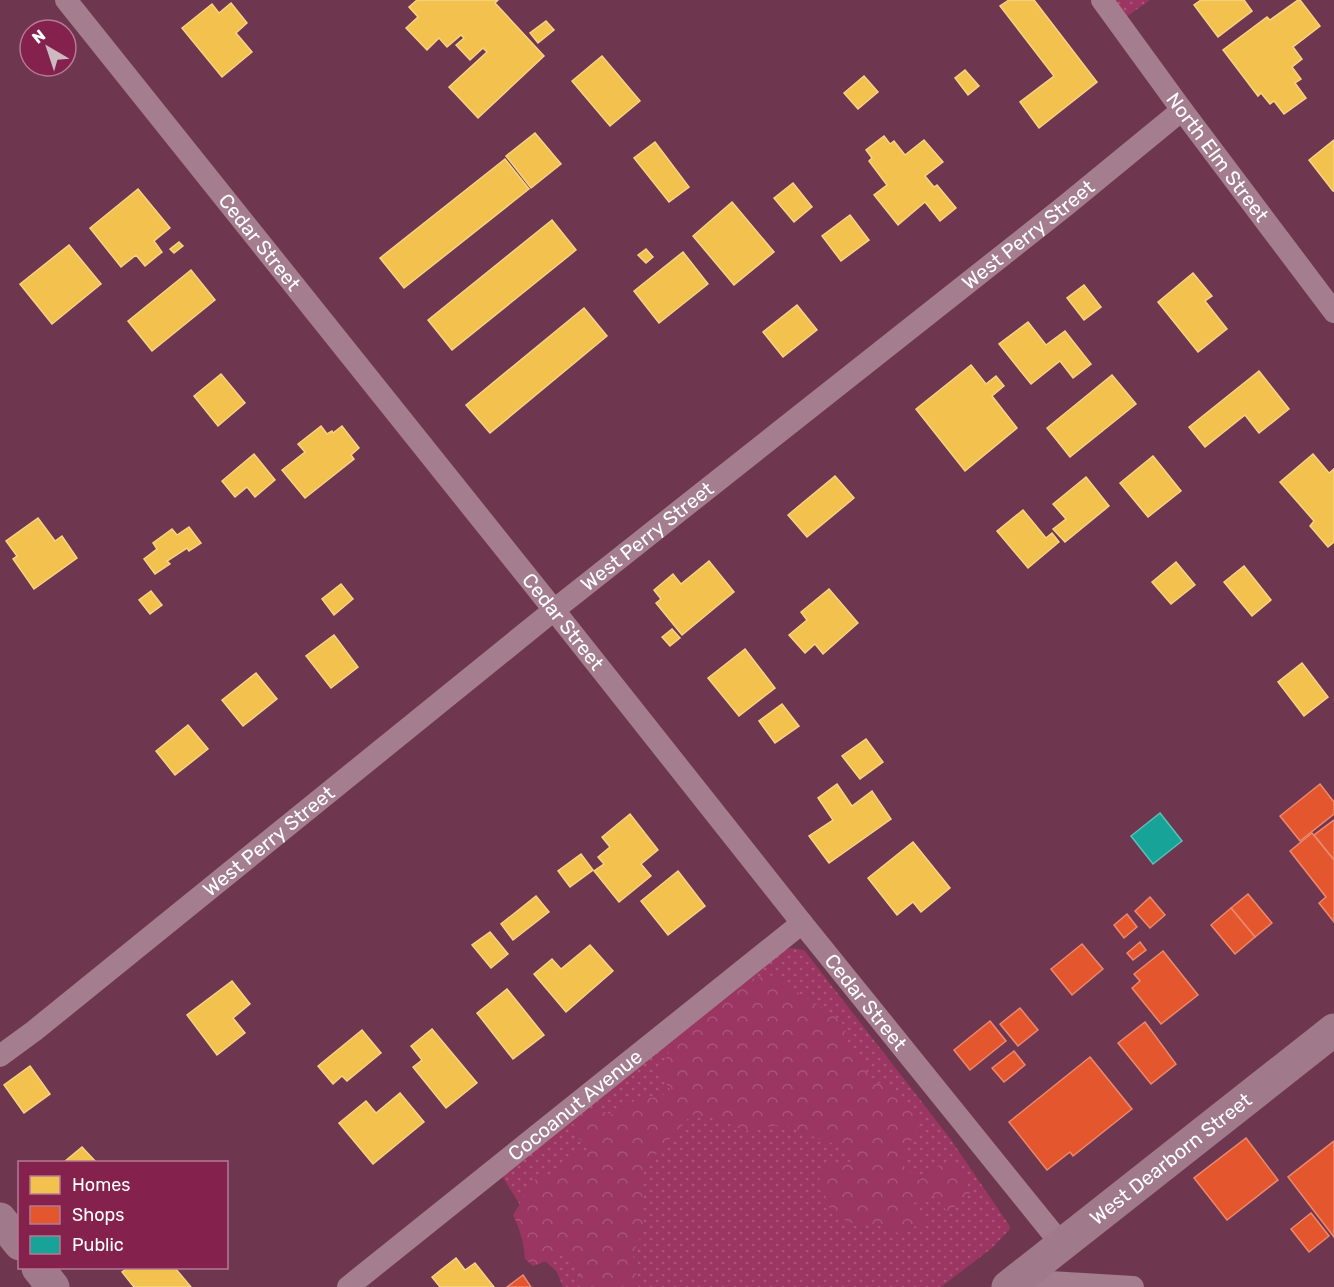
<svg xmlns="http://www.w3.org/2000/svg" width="1334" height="1287" font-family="Rubik,sans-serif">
	<defs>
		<pattern id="green-dots" width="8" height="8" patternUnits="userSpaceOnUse" patternTransform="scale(1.5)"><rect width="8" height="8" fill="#9b3562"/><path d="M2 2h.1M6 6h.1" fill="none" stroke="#aa537a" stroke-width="1.8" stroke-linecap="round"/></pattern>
		<pattern id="forest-crowns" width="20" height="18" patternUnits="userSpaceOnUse" patternTransform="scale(1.5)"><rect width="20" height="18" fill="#9b3562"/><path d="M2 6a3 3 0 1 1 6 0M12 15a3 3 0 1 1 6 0" fill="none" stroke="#aa537a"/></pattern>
	</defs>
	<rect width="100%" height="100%" fill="#6e374f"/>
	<!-- green -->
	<g fill="url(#green-dots)">
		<polygon points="1102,0 1150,0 1119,22"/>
		<polygon points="791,948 804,950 949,1137 1009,1225 1010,1229 992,1248 941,1287 563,1287 557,1272 540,1256 524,1211 500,1173 778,952"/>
	</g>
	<!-- forest -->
	<path fill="url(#forest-crowns)" d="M770 975 834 1015 846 1027 844 1041 856 1053 873 1083 888 1084 918 1112 920 1124 907 1149 903 1167 919 1180 943 1164 961 1166 967 1181 970 1194 948 1212 931 1193 911 1205 924 1222 899 1234 886 1225 859 1226 832 1215 817 1172 842 1161 862 1163 851 1156 840 1146 806 1134 785 1124 745 1131 715 1118 691 1115 644 1168 642 1206 644 1229 633 1254 638 1287H587L567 1254 533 1266 525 1259C524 1244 520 1229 513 1215L536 1178H548L564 1166 576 1153 592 1151 587 1145 572 1133 577 1112 601 1111 614 1115 629 1104 646 1094 651 1098 671 1092 660 1072 681 1025 734 983Z"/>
	<!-- homes -->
	<g fill="#f2c14e" stroke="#f6d483" stroke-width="1.5">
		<polygon points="417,0 498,0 495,3 544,56 478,118 449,87 487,52 483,48 470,60 456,45 464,38 461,35 447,47 439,38 427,50 406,28 418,17 409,7"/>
		<polygon points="1009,0 1034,0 1097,82 1039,128 1020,102 1054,76 1000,6"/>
		<polygon points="1201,0 1244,0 1252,11 1218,37 1194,5"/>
		<polygon points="1298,0 1300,0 1320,26 1293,47 1302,59 1292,67 1301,79 1295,83 1306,98 1284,114 1274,101 1270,104 1261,93 1258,96 1223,50 1267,17 1270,20"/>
		<polygon points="231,3 247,23 236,33 252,52 222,77 182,28 212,4 219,13"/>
		<polygon points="546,21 554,30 538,43 530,33"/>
		<polygon points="602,56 640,101 610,126 572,81"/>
		<polygon points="965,70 979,86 968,95 955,78"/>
		<polygon points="864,76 878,92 858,109 844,93"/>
		<polygon points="535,133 561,164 531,188 506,156"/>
		<polygon points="884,136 890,144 894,141 905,155 924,140 943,162 925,176 934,187 937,185 956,208 940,221 925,202 898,225 874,195 887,185 869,161 872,158 866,150"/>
		<polygon points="1334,140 1334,191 1333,191 1309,160"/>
		<polygon points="655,142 689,187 669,202 634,158"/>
		<polygon points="505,159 529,189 404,288 380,258"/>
		<polygon points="793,183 812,207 794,222 774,198"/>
		<polygon points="138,189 170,228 154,241 162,252 145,266 136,255 121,267 90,228"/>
		<polygon points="732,202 774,252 734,285 693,236"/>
		<polygon points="850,215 869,240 841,261 822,236"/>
		<polygon points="552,220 576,250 452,350 428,320"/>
		<polygon points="179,242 183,246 174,253 170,249"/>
		<polygon points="69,245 101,284 52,324 20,284"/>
		<polygon points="646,249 653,257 646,263 638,255"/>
		<polygon points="683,252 708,284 659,323 634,291"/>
		<polygon points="191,270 215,300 152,351 128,321"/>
		<polygon points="1193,273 1212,296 1205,301 1227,329 1198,352 1158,302"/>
		<polygon points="1084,285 1101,307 1084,320 1067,298"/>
		<polygon points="797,305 817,330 783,357 763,332"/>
		<polygon points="584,308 607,336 490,433 466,405"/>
		<polygon points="1028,322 1046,345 1065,331 1091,364 1073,378 1060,361 1031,384 999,344"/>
		<polygon points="971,365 986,384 996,376 1004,386 992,396 1017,428 965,471 916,409"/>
		<polygon points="1259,371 1289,409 1259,433 1245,415 1205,447 1189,427"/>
		<polygon points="221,374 245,403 218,426 194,396"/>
		<polygon points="1112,375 1136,404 1070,457 1047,428"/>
		<polygon points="321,426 327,434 332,431 333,433 342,426 359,448 351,455 354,459 305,498 282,470 305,452 298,444"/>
		<polygon points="254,454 275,480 255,497 247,487 235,497 222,481"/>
		<polygon points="1313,454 1329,473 1334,469 1334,542 1328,547 1310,526 1314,521 1280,482"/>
		<polygon points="1153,456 1181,491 1148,517 1120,483"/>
		<polygon points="835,476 854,498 807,537 788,515"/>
		<polygon points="1086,477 1109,506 1065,542 1053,529 1066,519 1053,504"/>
		<polygon points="1023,510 1046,538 1052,533 1059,542 1028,568 997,531"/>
		<polygon points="38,518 55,541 62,536 77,558 34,589 13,559 17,556 6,541"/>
		<polygon points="189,527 201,543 189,551 187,548 167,561 170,564 155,574 144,559 157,549 153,543 172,529 177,535"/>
		<polygon points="709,561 734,592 682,635 656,603 661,599 654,590 673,574 681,584"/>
		<polygon points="1176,562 1195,585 1171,604 1152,582"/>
		<polygon points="1244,566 1271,600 1252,616 1224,582"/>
		<polygon points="341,584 353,599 334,615 322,599"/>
		<polygon points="829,589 858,623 823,654 815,644 805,653 789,635 807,620 801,612"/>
		<polygon points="151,591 162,605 150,614 139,600"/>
		<polygon points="672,629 680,638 670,646 662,637"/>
		<polygon points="334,635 358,667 331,688 306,656"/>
		<polygon points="745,649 775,688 739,716 708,678"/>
		<polygon points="1302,663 1328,697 1304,716 1278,682"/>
		<polygon points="256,673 277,699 243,726 222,700"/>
		<polygon points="782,704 799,726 775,743 759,721"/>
		<polygon points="188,725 208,749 175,775 156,751"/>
		<polygon points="866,739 883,762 860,779 842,756"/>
		<polygon points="837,784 852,806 872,791 891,819 829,863 809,836 833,820 818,798"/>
		<polygon points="630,814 658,850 641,864 651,876 619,902 594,871 604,864 598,857 610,847 602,837"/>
		<polygon points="913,842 950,888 921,912 913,902 897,915 868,878"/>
		<polygon points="581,854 593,870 570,887 558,871"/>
		<polygon points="678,871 705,906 668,935 641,901"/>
		<polygon points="536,896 549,912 513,940 501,924"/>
		<polygon points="490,932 508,954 491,968 472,945"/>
		<polygon points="590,945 613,971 566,1012 534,974 552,959 561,969"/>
		<polygon points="232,981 250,1004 233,1018 245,1033 217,1055 187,1015"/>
		<polygon points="507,989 544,1035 513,1059 477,1013"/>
		<polygon points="432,1029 477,1083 446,1108 413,1067 422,1060 411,1046"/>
		<polygon points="362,1030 381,1053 347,1081 342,1076 333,1084 318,1066"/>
		<polygon points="30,1066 50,1094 24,1113 4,1085"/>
		<polygon points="400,1093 424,1122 373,1164 339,1123 366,1101 376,1113"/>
		<polygon points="82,1147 96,1162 64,1162"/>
		<polygon points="456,1258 465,1270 475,1263 494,1287 440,1287 432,1277"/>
		<polygon points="128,1268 175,1268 191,1287 134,1287 122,1272"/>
	</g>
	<!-- shops -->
	<g fill="#e4572e" stroke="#ec896d" stroke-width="1.5">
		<polygon points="1320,784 1334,802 1334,814 1300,841 1280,816"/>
		<polygon points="1334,820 1334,860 1314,835"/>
		<polygon points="1312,833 1334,860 1334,922 1319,903 1326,897 1290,851"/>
		<polygon points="1248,894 1272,923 1255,937 1231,908"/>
		<polygon points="1150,897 1165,915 1150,928 1135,911"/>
		<polygon points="1231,908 1255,937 1235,954 1211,925"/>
		<polygon points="1127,914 1137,927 1124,938 1114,925"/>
		<polygon points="1140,942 1146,950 1133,960 1127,953"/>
		<polygon points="1082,944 1103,969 1072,995 1051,969"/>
		<polygon points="1163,951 1198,995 1161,1024 1132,988 1140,981 1134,974"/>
		<polygon points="1020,1008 1038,1030 1018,1046 1000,1024"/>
		<polygon points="990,1021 1006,1041 970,1070 954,1050"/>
		<polygon points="1145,1022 1176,1064 1151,1084 1118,1043"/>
		<polygon points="1014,1051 1025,1065 1004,1082 992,1068"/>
		<polygon points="1090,1057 1132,1109 1073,1156 1070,1152 1047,1170 1009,1122"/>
		<polygon points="1246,1138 1278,1180 1227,1220 1194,1178"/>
		<polygon points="1334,1141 1334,1237 1288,1177"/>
		<polygon points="1311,1213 1329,1236 1309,1252 1291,1229"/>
		<polygon points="523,1275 531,1287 507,1287"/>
	</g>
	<!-- public -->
	<polygon fill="#17a398" stroke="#5dbfb7" stroke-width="1.5" points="1160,813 1182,841 1153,864 1131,836"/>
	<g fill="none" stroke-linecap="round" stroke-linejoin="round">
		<!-- street -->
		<g stroke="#a47e8f" stroke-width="22">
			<path id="s1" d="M66 0 554 610 802 923 1062 1245"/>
			<path id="s2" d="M1102 0 1182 110 1334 312"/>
			<path id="s3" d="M0 1056 34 1031 554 610 1065 206 1182 110"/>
			<polyline points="1017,1280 1133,1287"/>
			<path id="s4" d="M348 1287 802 923"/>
		</g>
		<!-- secondary -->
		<g stroke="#a0798a" stroke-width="33">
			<polyline points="0,1219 20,1244"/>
			<polyline points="38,1268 53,1287"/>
			<path id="s5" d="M1008 1287 1334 1030"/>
		</g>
	</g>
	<g text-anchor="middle" stroke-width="6" stroke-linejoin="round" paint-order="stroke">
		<!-- street labels -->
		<g font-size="20" fill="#fff" stroke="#84214c">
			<text dy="7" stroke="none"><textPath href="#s2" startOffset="195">North Elm Street</textPath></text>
			<text dy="7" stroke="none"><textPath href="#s3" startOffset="1316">West Perry Street</textPath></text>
			<text dy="7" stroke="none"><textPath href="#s1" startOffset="310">Cedar Street</textPath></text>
			<text dy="7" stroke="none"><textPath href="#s3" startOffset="830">West Perry Street</textPath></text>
			<text dy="7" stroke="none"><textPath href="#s1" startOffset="796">Cedar Street</textPath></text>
			<text dy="7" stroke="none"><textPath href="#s3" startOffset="344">West Perry Street</textPath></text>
			<text dy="7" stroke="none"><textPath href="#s1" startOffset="1282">Cedar Street</textPath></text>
			<text dy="7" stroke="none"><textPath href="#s4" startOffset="291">Cocoanut Avenue</textPath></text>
			<text dy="7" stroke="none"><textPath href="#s5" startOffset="207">West Dearborn Street</textPath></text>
		</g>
	</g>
	<!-- legend -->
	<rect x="18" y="1161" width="210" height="108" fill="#84214c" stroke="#b57a94" stroke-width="1.5"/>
	<rect x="30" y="1176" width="30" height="18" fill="#f2c14e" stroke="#b57a94" stroke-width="1.5"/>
	<text x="72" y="1191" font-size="18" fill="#ffffff">Homes</text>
	<rect x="30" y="1206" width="30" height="18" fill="#e4572e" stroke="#b57a94" stroke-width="1.5"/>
	<text x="72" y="1221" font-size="18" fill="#ffffff">Shops</text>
	<rect x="30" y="1236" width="30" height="18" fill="#17a398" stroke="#b57a94" stroke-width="1.5"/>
	<text x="72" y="1251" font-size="18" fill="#ffffff">Public</text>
	<!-- north arrow -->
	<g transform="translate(48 48) rotate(321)"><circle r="28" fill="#84214c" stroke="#b57a94" stroke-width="1.5"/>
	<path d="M0-4.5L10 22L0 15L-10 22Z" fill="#ccb9c1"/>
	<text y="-9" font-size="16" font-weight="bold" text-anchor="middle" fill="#ffffff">N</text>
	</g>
</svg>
